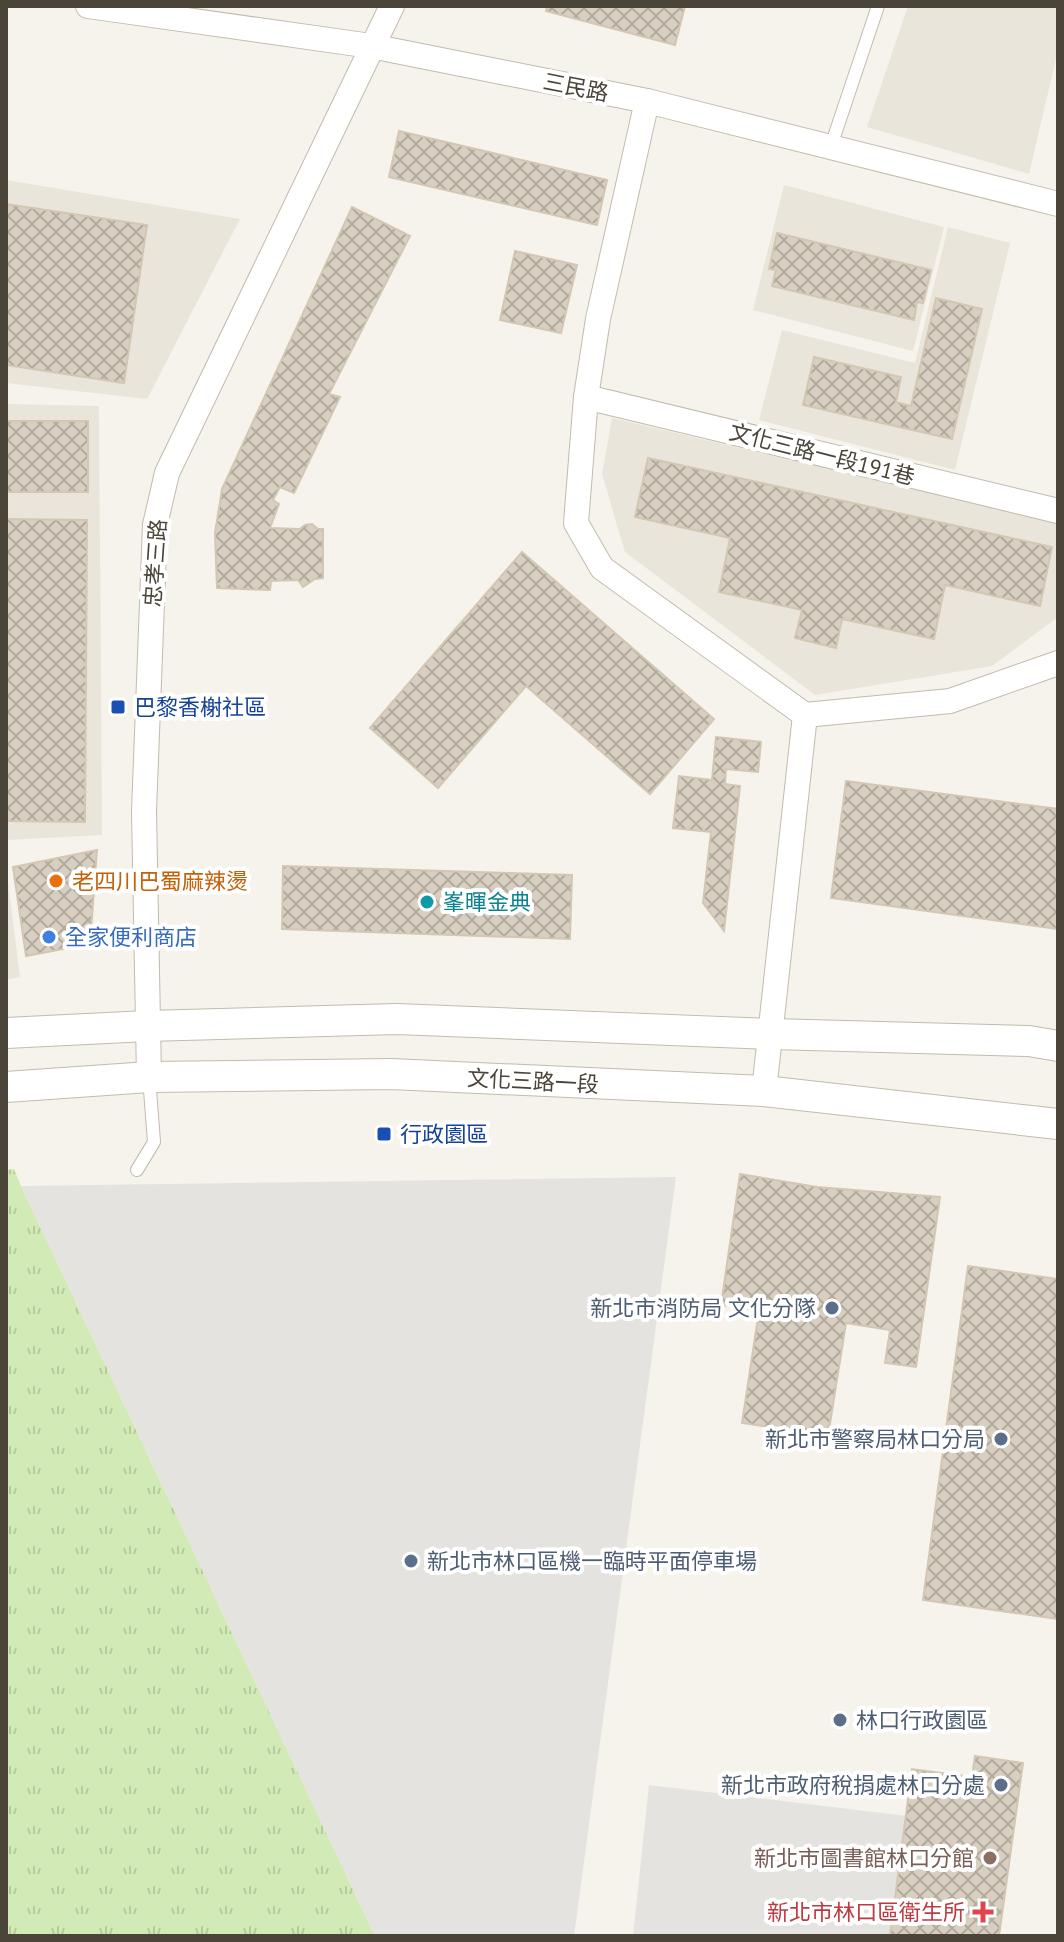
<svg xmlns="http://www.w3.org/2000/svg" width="1064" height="1942" font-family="'PT Sans','Noto Sans TC',sans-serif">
	<defs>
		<pattern id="grass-tufts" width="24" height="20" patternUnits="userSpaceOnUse" patternTransform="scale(2)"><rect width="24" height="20" fill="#d2eab5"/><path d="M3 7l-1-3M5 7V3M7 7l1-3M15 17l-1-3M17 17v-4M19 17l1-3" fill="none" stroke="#b6ca9c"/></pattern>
		<pattern id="building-cross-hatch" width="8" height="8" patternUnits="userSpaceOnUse" patternTransform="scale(2)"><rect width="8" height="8" fill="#d8cfc1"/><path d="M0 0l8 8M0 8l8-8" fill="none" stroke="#b1aa9e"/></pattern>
	</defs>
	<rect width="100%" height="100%" fill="#f6f3ec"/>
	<!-- residential -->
	<g fill="#eae5da">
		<polygon points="908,6 1058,6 1058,50 1029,174 867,127"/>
		<polygon points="6,180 240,219 147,399 6,383"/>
		<polygon points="784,185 944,227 913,351 753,310"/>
		<polygon points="948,227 1010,243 955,470 759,420 782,330 915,363"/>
		<polygon points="6,404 99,406 102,835 6,840"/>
		<polygon points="612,418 1058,523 1058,617 992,666 815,695 625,552 602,474"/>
		<polygon points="6,866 20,977 6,980"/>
	</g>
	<!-- grass -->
	<polygon fill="url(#grass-tufts)" points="14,1169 21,1186 375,1936 6,1936 6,1170"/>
	<!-- parking -->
	<g fill="#e5e3e0">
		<polygon points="676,1177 574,1936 375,1936 21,1186"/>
		<polygon points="649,1785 907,1816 890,1936 633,1936"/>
	</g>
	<!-- building -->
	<g fill="url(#building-cross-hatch)" stroke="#d3c7b4" stroke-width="2">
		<polygon points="547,6 685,6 675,45 546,11"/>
		<polygon points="399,131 607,180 597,225 389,177"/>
		<polygon points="6,204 147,225 124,383 6,365"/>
		<polygon points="352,207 410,236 329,394 340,397 294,493 280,487 273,500 279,504 270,528 300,529 305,525 312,524 318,529 323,529 323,578 315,579 303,587 298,580 271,581 270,590 217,588 215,533 222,489"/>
		<polygon points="777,233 931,270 923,303 917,302 914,320 772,286 776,270 769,269"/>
		<polygon points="515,251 577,265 561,333 500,320"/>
		<polygon points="936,298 982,309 952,439 803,405 814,357 901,377 896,402 911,406"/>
		<rect x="6" y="421" width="82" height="71"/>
		<polygon points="648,458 1052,547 1040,606 945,585 934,639 842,619 836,648 795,638 802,610 719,592 730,538 635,517"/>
		<polygon points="6,519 87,520 85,822 6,821"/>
		<polygon points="522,552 714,719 650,794 526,686 438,788 370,728"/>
		<polygon points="716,737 761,742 758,772 726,769 725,784 740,786 724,931 703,903 711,832 673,828 679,776 712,780"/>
		<polygon points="846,781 1058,809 1058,929 831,898"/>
		<polygon points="97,850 90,944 26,956 13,867"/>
		<polygon points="283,866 572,875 570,939 282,929"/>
		<polygon points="740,1174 817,1187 940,1197 916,1367 885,1363 890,1330 846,1323 828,1436 742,1423 759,1311 721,1305"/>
		<polygon points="968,1266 1058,1279 1058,1619 923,1600"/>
		<polygon points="975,1756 1023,1763 999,1936 890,1936 912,1769 972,1777"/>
	</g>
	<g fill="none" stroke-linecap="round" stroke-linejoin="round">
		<!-- service casing -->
		<g stroke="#c2bbae" stroke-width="14">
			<g id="service">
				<polyline points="831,146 878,6"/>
				<polyline points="137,1170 154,1142 149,1077"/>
			</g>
		</g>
		<!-- minor casing -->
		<g stroke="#c2bbae" stroke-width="26">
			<g id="minor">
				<polyline points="88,6 371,46 647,101 1058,204"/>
				<polyline points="647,101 598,319 586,397 576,523 602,568 805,715 950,701 1058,663"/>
				<polyline points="586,397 1058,511"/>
				<polyline points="149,1077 144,811 155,525 167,473 392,6"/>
				<polyline points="764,1091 805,715"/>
			</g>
		</g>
		<!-- tertiary casing -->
		<g stroke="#c2bbae" stroke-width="32">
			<g id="tertiary">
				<polyline points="6,1033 147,1026 397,1019 772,1034 1029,1041 1058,1046"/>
				<polyline points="6,1087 149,1077 391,1074 764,1091 1058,1124"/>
			</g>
		</g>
		<!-- service -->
		<use href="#service" stroke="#fff" stroke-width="12"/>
		<!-- minor -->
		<use href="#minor" stroke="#fff" stroke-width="24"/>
		<!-- tertiary -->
		<use href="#tertiary" stroke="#fff" stroke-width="30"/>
	</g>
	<!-- markers -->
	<g fill="#1a4fb4" stroke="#fff" stroke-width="3">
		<rect x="110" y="699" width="16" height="16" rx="4"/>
		<rect x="376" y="1126" width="16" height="16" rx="4"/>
	</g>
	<circle fill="#e8710a" stroke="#fff" stroke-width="3" cx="56" cy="881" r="8"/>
	<circle fill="#0f9aa8" stroke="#fff" stroke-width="3" cx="427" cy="902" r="8"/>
	<circle fill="#3f7fe0" stroke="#fff" stroke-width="3" cx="49" cy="937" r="8"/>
	<g fill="#5c6f8a" stroke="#fff" stroke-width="3">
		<circle cx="832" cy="1308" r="8"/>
		<circle cx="1001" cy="1439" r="8"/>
		<circle cx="411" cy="1561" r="8"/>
		<circle cx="840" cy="1720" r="8"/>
		<circle cx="1001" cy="1785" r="8"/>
	</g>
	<circle fill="#8d6e63" stroke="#fff" stroke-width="3" cx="990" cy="1858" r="8"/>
	<path fill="#e0444e" stroke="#fff" stroke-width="3" d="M979 1900h8v8h8v8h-8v8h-8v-8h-8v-8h8z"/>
	<g text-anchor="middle" stroke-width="8" stroke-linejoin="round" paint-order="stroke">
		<!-- street labels -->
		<g font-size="22" fill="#4b4439" stroke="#fff">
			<text transform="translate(576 87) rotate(11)" y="8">三民路</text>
			<text transform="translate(822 454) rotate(14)" y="8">文化三路一段191巷</text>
			<text transform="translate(155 563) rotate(-86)" y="8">忠孝三路</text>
			<text transform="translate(533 1081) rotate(3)" y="8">文化三路一段</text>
		</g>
		<!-- transit labels -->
		<g font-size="22" fill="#164399" stroke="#fff" text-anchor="start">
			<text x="134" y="715">巴黎香榭社區</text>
			<text x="400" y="1142">行政園區</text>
		</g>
		<!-- food labels -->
		<g font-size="22" fill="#c56008" stroke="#fff" text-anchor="start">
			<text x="72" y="889">老四川巴蜀麻辣燙</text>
		</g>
		<!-- culture labels -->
		<g font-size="22" fill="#0d838f" stroke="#fff" text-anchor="start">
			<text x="443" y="910">峯暉金典</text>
		</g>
		<!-- shop labels -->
		<g font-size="22" fill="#366cbe" stroke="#fff" text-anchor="start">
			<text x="65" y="945">全家便利商店</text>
		</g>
		<!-- service labels -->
		<g font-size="22" fill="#4e5e75" stroke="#fff" text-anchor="end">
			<text x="816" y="1316">新北市消防局 文化分隊</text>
			<text x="985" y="1447">新北市警察局林口分局</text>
			<text x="427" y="1569" text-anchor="start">新北市林口區機一臨時平面停車場</text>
			<text x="856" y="1728" text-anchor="start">林口行政園區</text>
			<text x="985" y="1793">新北市政府稅捐處林口分處</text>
		</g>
		<!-- education labels -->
		<g font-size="22" fill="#785e54" stroke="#fff" text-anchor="end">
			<text x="974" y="1866">新北市圖書館林口分館</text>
		</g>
		<!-- health labels -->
		<g font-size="22" fill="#be3a42" stroke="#fff" text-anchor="end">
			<text x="965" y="1920">新北市林口區衛生所</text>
		</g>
	</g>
	<!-- border -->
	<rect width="1064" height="1942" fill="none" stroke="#4b4439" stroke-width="16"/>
</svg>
